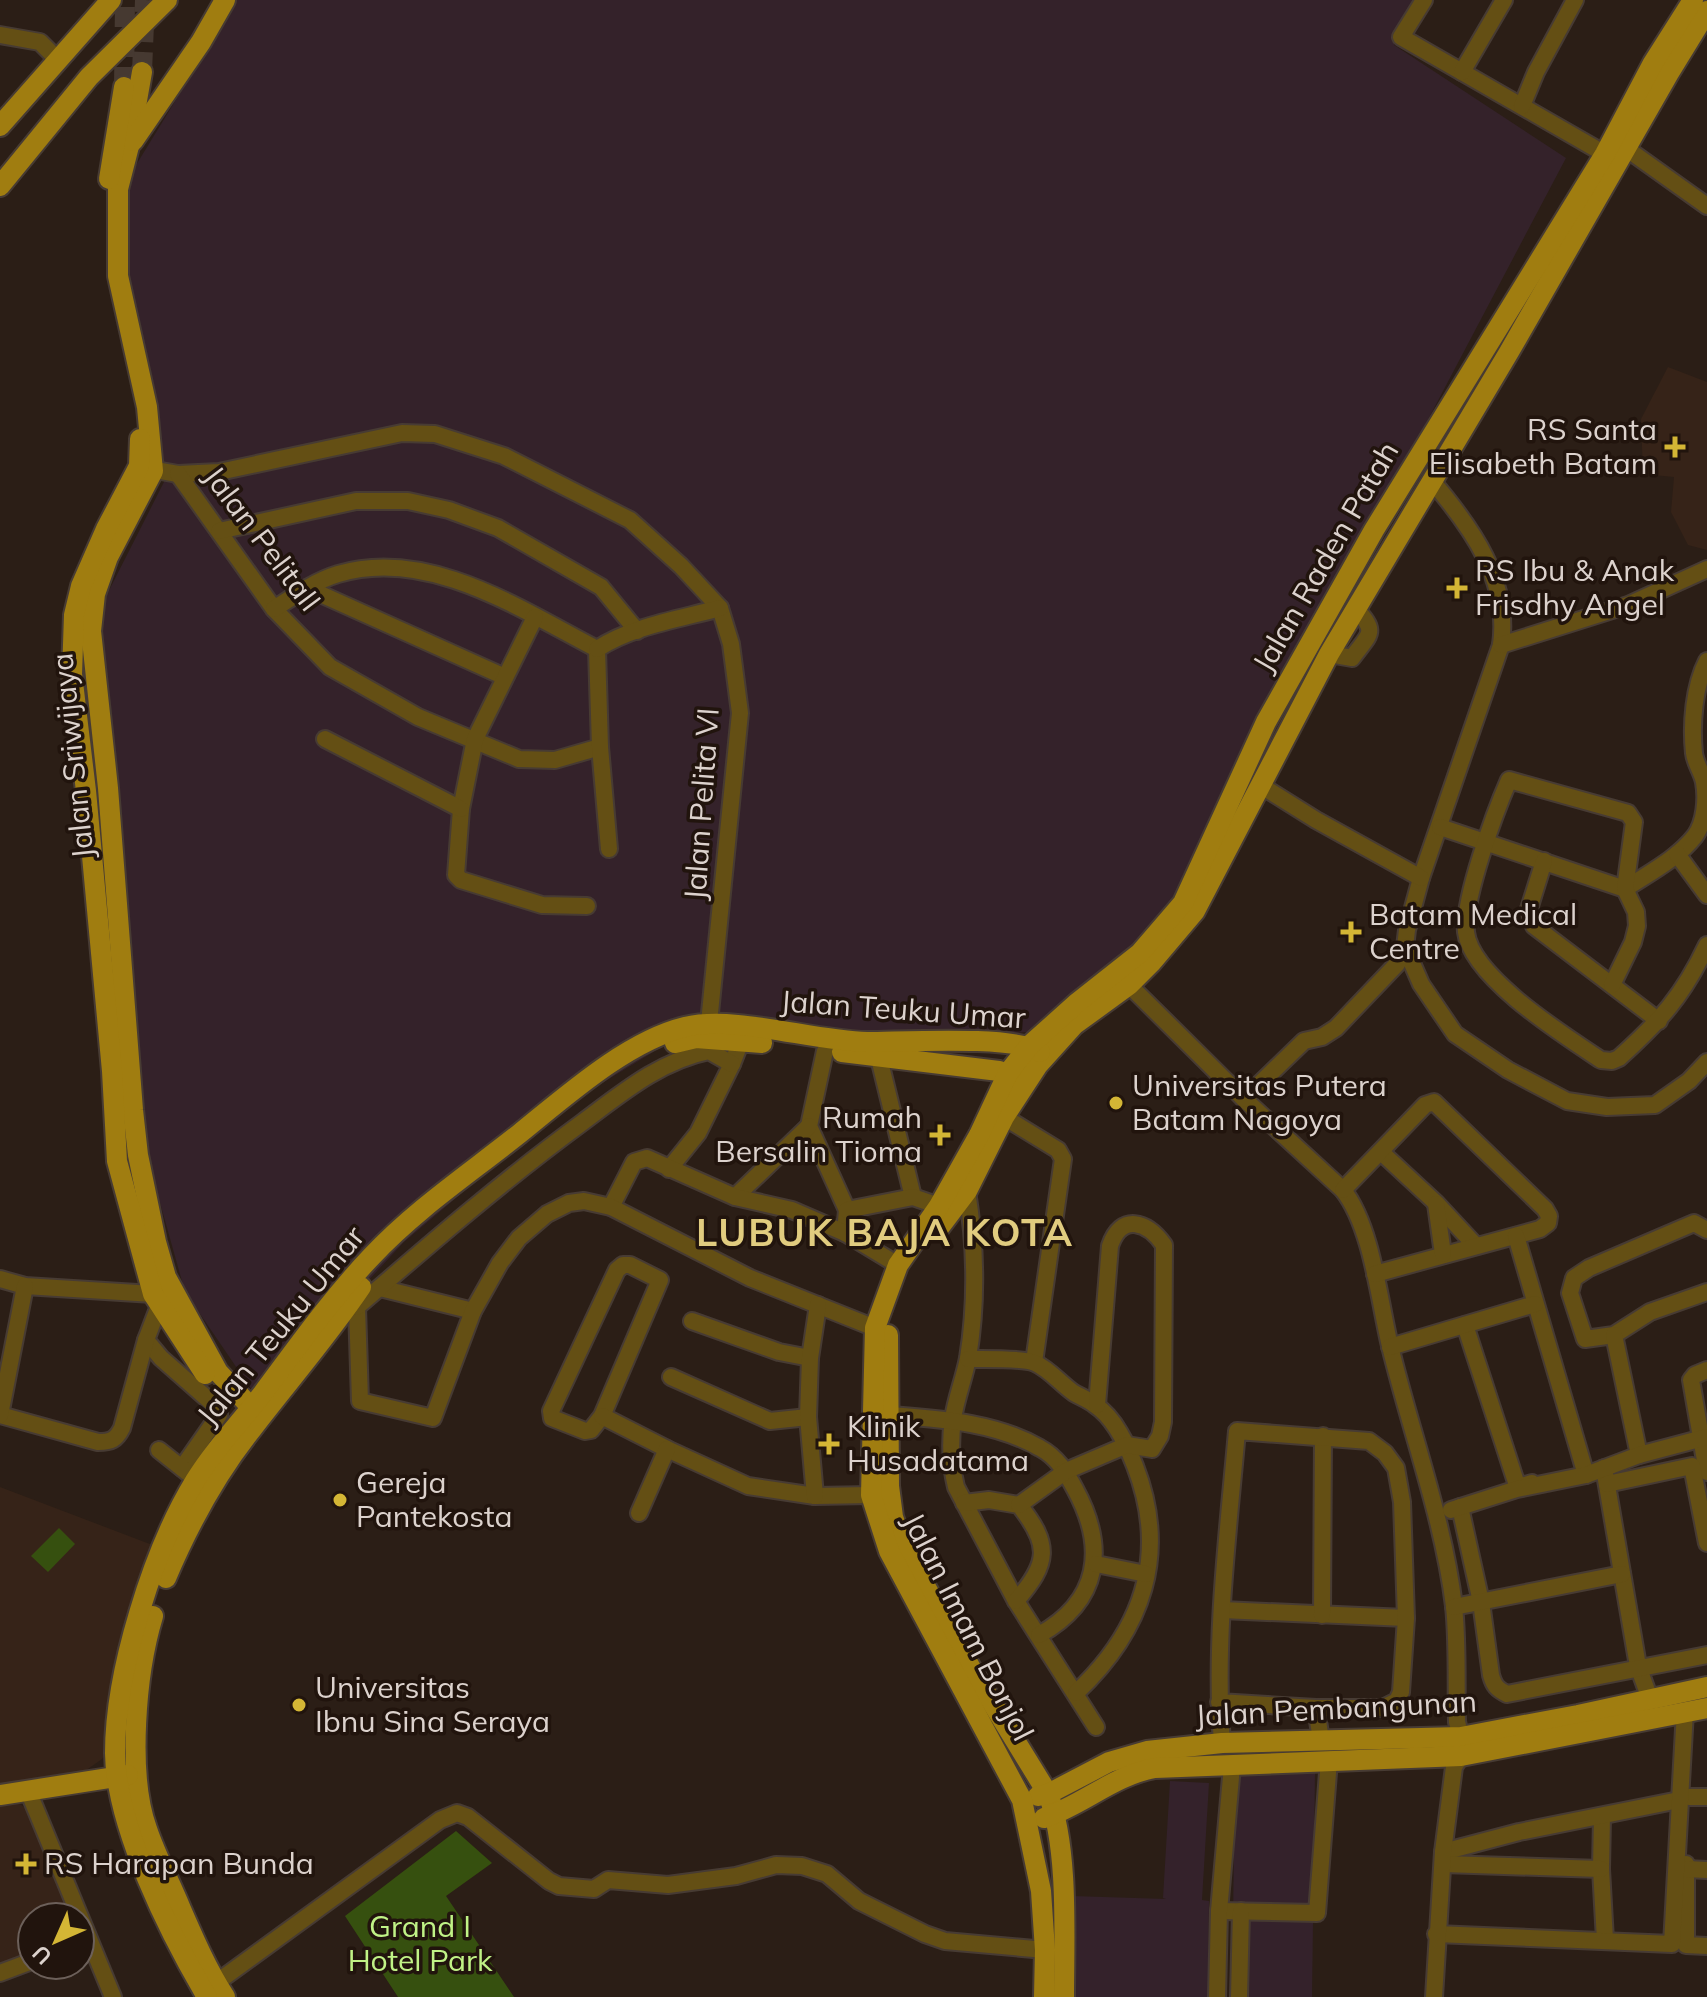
<svg xmlns="http://www.w3.org/2000/svg" width="1707" height="1997" font-family="Mulish,sans-serif">
	<rect width="100%" height="100%" fill="#2b1e16"/>
	<!-- commercial -->
	<g fill="#34222b">
		<polygon points="1235,1771 1315,1773 1312,1997 1232,1997"/>
		<polygon points="1170,1781 1209,1783 1202,1900 1209,1901 1208,1997 1072,1997 1072,1896 1166,1899 1163,1898"/>
	</g>
	<!-- industrial -->
	<polygon fill="#34222a" points="224,0 1418,0 1394,45 1566,158 1183,884 1131,960 1028,1032 854,1044 706,1020 566,1105 404,1242 258,1399 185,1292 157,1192 146,1142 96,616 164,482 129,285 122,188 210,44"/>
	<!-- built -->
	<g fill="#362318">
		<polygon points="1668,367 1707,382 1707,550 1688,545 1671,512 1674,477 1643,474 1641,419"/>
		<polygon points="0,1487 163,1549 118,1736 102,1759 75,1778 0,1790"/>
		<polygon points="18,1803 30,1811 75,1917 32,1917 32,1956 0,1970 0,1806"/>
	</g>
	<!-- green -->
	<g fill="#36500f">
		<polygon points="59,1528 75,1544 48,1572 31,1556"/>
		<polygon points="456,1831 492,1863 446,1896 514,1997 398,1997 345,1916"/>
	</g>
	<g fill="none" stroke-linecap="round" stroke-linejoin="round">
		<!-- major-tunnel -->
		<g stroke="#463931" stroke-width="20" stroke-dasharray="20 10" stroke-linecap="butt">
			<polyline points="142,72 145,0"/>
			<polyline points="124,87 125,0"/>
		</g>
		<!-- minor casing -->
		<g stroke="#473b33" stroke-width="20">
			<g id="minor">
				<polyline points="1424,0 1401,37 1605,154"/>
				<polyline points="0,35 40,42 57,59"/>
				<polyline points="1462,72 1504,0"/>
				<polyline points="1522,106 1536,72 1575,0"/>
				<polyline points="1627,149 1707,206"/>
				<polyline points="144,468 178,474 219,472 402,433 435,434 504,456 630,520 681,566 720,608 731,644 740,713 709,1023"/>
				<polyline points="178,474 274,609 330,667 418,717 519,759 555,760 600,747"/>
				<path d="M1432 481C1472 528 1510 581 1501 645L1421 878 1407 930 1405 947 1421 984 1455 1034 1508 1070 1567 1101 1607 1107 1655 1105 1689 1081 1707 1062"/>
				<polyline points="219,531 356,501 408,501 449,510 498,528 601,587 637,631"/>
				<polyline points="307,588 505,677"/>
				<path d="M274 609C294 596 315 581 338 574 428 547 520 609 597 649"/>
				<polyline points="535,617 475,739 461,809 456,875 461,880 542,905 587,906"/>
				<polyline points="1501,645 1628,605 1707,569"/>
				<polyline points="597,649 600,747 609,849"/>
				<path d="M597 649C632 626 680 619 720 608"/>
				<path d="M1329 654 1352 658C1370 633 1378 633 1356 609"/>
				<polyline points="325,739 461,809"/>
				<polyline points="1260,785 1316,820 1421,878"/>
				<path d="M1440 827 1625 889C1649 873 1677 859 1695 836 1705 822 1707 799 1704 782 1702 772 1695 763 1694 753 1691 724 1694 686 1707 661"/>
				<polyline points="1677,854 1707,895"/>
				<polyline points="1544,861 1529,909 1534,926 1659,1021"/>
				<path d="M1129 985 1244 1099 1343 1190C1372 1227 1379 1300 1390 1346 1411 1433 1443 1517 1454 1606 1458 1644 1456 1684 1457 1722L1461 1737"/>
				<path d="M1612 985 1633 942 1637 926 1636 912 1625 889 1634 822 1628 813 1509 780C1495 812 1463 899 1466 932 1471 977 1565 1036 1601 1060L1612 1061 1619 1058C1660 1021 1683 996 1707 945"/>
				<polyline points="825,1051 809,1126 847,1210 845,1233"/>
				<polyline points="879,1058 913,1197"/>
				<polyline points="1244,1099 1304,1041 1322,1037 1336,1028 1397,964 1405,947"/>
				<polyline points="1004,1117 1058,1150 1063,1159 1034,1362"/>
				<polyline points="1381,1152 1436,1203 1476,1246"/>
				<polyline points="669,1169 698,1133 732,1064 741,1041"/>
				<polyline points="1343,1190 1425,1105 1434,1102 1545,1209 1549,1216 1548,1223 1540,1229 1375,1274"/>
				<path d="M967 1191C976 1247 977 1302 968 1358 964 1379 956 1398 953 1419 950 1441 951 1466 956 1487L1016 1601 1096 1727"/>
				<polyline points="735,1197 809,1126"/>
				<polyline points="1436,1204 1443,1254"/>
				<polyline points="611,1207 634,1162 647,1158 735,1197 792,1210 845,1233 898,1265"/>
				<polyline points="847,1210 913,1197 939,1206"/>
				<polyline points="1707,1230 1694,1223 1589,1268 1574,1278 1570,1293 1585,1339 1614,1335 1650,1312 1707,1292"/>
				<polyline points="1516,1236 1586,1475"/>
				<polygon points="623,1265 630,1265 660,1280 602,1416 591,1430 585,1431 552,1418 551,1411 617,1270"/>
				<polyline points="0,1279 25,1286 153,1294"/>
				<polyline points="380,1288 473,1311"/>
				<polyline points="353,1299 357,1307 360,1401 433,1418 473,1311 500,1263 519,1238 547,1214 569,1203 584,1201 611,1207 750,1278 875,1328"/>
				<path d="M357 1307C431 1243 504 1180 583 1122 622 1093 660 1061 709 1051L732 1064"/>
				<polyline points="692,1321 779,1352 810,1358"/>
				<polyline points="1465,1325 1516,1482 1522,1486 1532,1483"/>
				<polyline points="1614,1335 1639,1455"/>
				<polyline points="146,1340 161,1358 219,1409 219,1415 182,1468"/>
				<polyline points="1390,1347 1535,1304"/>
				<path d="M968 1359C982 1359 1024 1358 1035 1363 1049 1369 1061 1384 1074 1393 1081 1397 1089 1400 1095 1405 1115 1418 1127 1445 1135 1466 1169 1554 1143 1630 1076 1693"/>
				<polyline points="1707,1370 1695,1375 1691,1380 1707,1472"/>
				<polyline points="671,1377 770,1421 808,1417"/>
				<path d="M0 1415 98 1442C111 1442 116 1440 122 1428L146 1340 159 1306"/>
				<polyline points="0,1415 25,1286"/>
				<path d="M891 1415C940 1419 995 1422 1040 1448 1057 1457 1066 1472 1075 1489 1107 1548 1100 1601 1039 1635"/>
				<polyline points="602,1416 667,1449 748,1486 815,1496 871,1495"/>
				<polyline points="159,1450 188,1473"/>
				<polyline points="1604,1468 1638,1666 1650,1699"/>
				<polyline points="1607,1484 1692,1466 1707,1543"/>
				<polyline points="815,1496 808,1417 810,1358 818,1305"/>
				<path d="M964 1503 989 1500 1019 1505C1051 1545 1049 1563 1016 1601"/>
				<path d="M1019 1505 1066 1471 1127 1445 1152 1449 1160 1436 1163 1422 1164 1245C1147 1221 1121 1213 1110 1246L1097 1405"/>
				<path d="M1460 1507 1481 1602 1491 1675C1494 1686 1497 1689 1507 1694L1707 1655"/>
				<polyline points="1451,1510 1517,1489 1586,1475 1639,1455 1707,1437"/>
				<polyline points="639,1513 667,1449"/>
				<polyline points="1096,1564 1146,1574"/>
				<polyline points="1454,1607 1622,1574"/>
				<polyline points="1222,1610 1406,1618"/>
				<polyline points="1322,1615 1323,1436"/>
				<path d="M1219 1702 1316 1708H1383L1397 1701 1401 1692 1406 1618 1402 1502 1396 1468 1385 1453 1369 1441 1237 1431C1228 1534 1214 1639 1222 1743"/>
				<polyline points="1316,1708 1321,1740"/>
				<polyline points="29,1793 113,1997"/>
				<polyline points="1689,1797 1707,1797"/>
				<polyline points="1602,1817 1601,1869 1605,1940"/>
				<polyline points="1443,1852 1519,1832 1679,1800"/>
				<polyline points="1443,1864 1601,1869"/>
				<polyline points="1686,1864 1686,1945 1707,1946"/>
				<polyline points="1686,1869 1707,1870"/>
				<polyline points="1219,1911 1317,1913 1329,1760"/>
				<polyline points="1436,1934 1672,1944 1685,1711"/>
				<polyline points="0,1973 32,1961"/>
				<polyline points="216,1983 440,1820 457,1813 468,1817 549,1881 559,1886 594,1889 608,1880 668,1885 736,1876 776,1865 802,1866 827,1874 859,1901 925,1934 945,1941 1045,1950"/>
				<polyline points="1217,1997 1219,1911 1232,1766"/>
				<polyline points="1239,1997 1241,1911"/>
				<polyline points="1434,1997 1443,1852 1454,1767 1461,1756"/>
			</g>
		</g>
		<!-- major casing -->
		<g stroke="#473b33" stroke-width="24">
			<g id="major">
				<polyline points="142,72 129,146 118,189 118,276 147,407 153,471 108,557 95,594 91,631 108,788 133,1110 138,1155 156,1242 166,1277 218,1372 260,1417"/>
				<polyline points="0,126 111,0"/>
				<polyline points="133,141 201,42 225,0"/>
				<polyline points="109,179 124,87"/>
				<polyline points="0,186 89,77 167,0"/>
				<polyline points="140,439 139,466 106,529 81,586 74,615 72,674 86,791 112,1071 117,1161 153,1294 205,1374"/>
				<polyline points="675,1043 696,1038 762,1043"/>
				<polyline points="842,1052 999,1071 1019,1078"/>
				<polyline points="939,1228 967,1191 1004,1117 1038,1065 1074,1025 1129,985 1151,963 1195,911 1329,654 1509,352 1669,73 1707,11"/>
				<path d="M888 1335 889 1486 893 1517 904 1548 972 1670 1048 1794C1069 1848 1064 1938 1064 1997"/>
				<path d="M166 1578C188 1526 217 1473 252 1429 288 1382 328 1336 361 1287"/>
				<path d="M153 1616C136 1672 127 1774 147 1829 156 1856 170 1882 181 1909 194 1939 207 1969 225 1997"/>
				<polyline points="0,1795 128,1775"/>
				<polyline points="1038,1796 1048,1794 1109,1762 1147,1751 1222,1743 1461,1737 1578,1715 1707,1687"/>
				<path d="M1044 1818C1083 1805 1114 1775 1155 1768L1461 1756 1707 1708"/>
				<path d="M207 1997C170 1934 116 1827 115 1753 115 1672 153 1550 195 1481 214 1449 241 1422 263 1393 298 1346 332 1298 372 1256 415 1210 470 1173 519 1134 565 1097 627 1041 685 1027 736 1015 812 1041 867 1042 902 1042 1016 1035 1040 1052"/>
				<polyline points="1044,1997 1045,1950 1041,1891 1022,1800 889,1551 871,1495 875,1328 898,1265 939,1206 979,1135 1008,1073 1030,1045 1078,1002 1140,953 1183,903 1266,722 1374,530 1605,154 1653,63 1693,0"/>
			</g>
		</g>
		<!-- minor -->
		<use href="#minor" stroke="#644f14" stroke-width="16"/>
		<!-- major -->
		<use href="#major" stroke="#a07d10" stroke-width="20"/>
	</g>
	<!-- markers -->
	<g fill="#d4b635" stroke="#21140d" stroke-width="3">
		<path d="M1671 435h8v8h8v8h-8v8h-8v-8h-8v-8h8z"/>
		<path d="M1453 576h8v8h8v8h-8v8h-8v-8h-8v-8h8z"/>
		<path d="M1347 920h8v8h8v8h-8v8h-8v-8h-8v-8h8z"/>
		<circle cx="1116" cy="1103" r="8"/>
		<path d="M936 1123h8v8h8v8h-8v8h-8v-8h-8v-8h8z"/>
		<path d="M825 1432h8v8h8v8h-8v8h-8v-8h-8v-8h8z"/>
		<circle cx="340" cy="1500" r="8"/>
		<circle cx="299" cy="1705" r="8"/>
		<path d="M22 1852h8v8h8v8h-8v8h-8v-8h-8v-8h8z"/>
	</g>
	<g text-anchor="middle" stroke-width="7" stroke-linejoin="round" paint-order="stroke">
		<!-- poi labels -->
		<g font-size="30" fill="#dcd2cd" stroke="#21140d" text-anchor="start">
			<text x="1657" y="440" text-anchor="end">RS Santa<tspan x="1657" dy="34">Elisabeth Batam</tspan></text>
			<text x="1475" y="581">RS Ibu &amp; Anak<tspan x="1475" dy="34">Frisdhy Angel</tspan></text>
			<text x="1369" y="925">Batam Medical<tspan x="1369" dy="34">Centre</tspan></text>
			<text x="1132" y="1096">Universitas Putera<tspan x="1132" dy="34">Batam Nagoya</tspan></text>
			<text x="922" y="1128" text-anchor="end">Rumah<tspan x="922" dy="34">Bersalin Tioma</tspan></text>
			<text x="847" y="1437">Klinik<tspan x="847" dy="34">Husadatama</tspan></text>
			<text x="356" y="1493">Gereja<tspan x="356" dy="34">Pantekosta</tspan></text>
			<text x="315" y="1698">Universitas<tspan x="315" dy="34">Ibnu Sina Seraya</tspan></text>
			<text x="44" y="1874">RS Harapan Bunda</text>
		</g>
		<!-- street labels -->
		<g font-size="30" fill="#dcd2cd" stroke="#21140d">
			<text transform="translate(262 539) rotate(53)" y="10">Jalan PelitaII</text>
			<text transform="translate(1326 557) rotate(-60)" y="10">Jalan Raden Patah</text>
			<text transform="translate(73 756) rotate(-96)" y="10">Jalan Sriwijaya</text>
			<text transform="translate(702 804) rotate(-86)" y="10">Jalan Pelita VI</text>
			<text transform="translate(903 1010) rotate(4)" y="10">Jalan Teuku Umar</text>
			<text transform="translate(281 1326) rotate(-51)" y="10">Jalan Teuku Umar</text>
			<text transform="translate(968 1627) rotate(63)" y="10">Jalan Imam Bonjol</text>
			<text transform="translate(1336 1709) rotate(-3)" y="10">Jalan Pembangunan</text>
		</g>
		<!-- park labels -->
		<g font-size="30" fill="#c0f286" stroke="#21140d">
			<text x="420" y="1937">Grand I<tspan x="420" dy="34">Hotel Park</tspan></text>
		</g>
		<!-- district labels -->
		<g font-size="38" font-weight="bold" letter-spacing="2" fill="#e1cc7f" stroke="#21140d">
			<text x="885" y="1246">LUBUK BAJA KOTA</text>
		</g>
	</g>
	<!-- north arrow -->
	<g transform="translate(56 1941) rotate(225)"><circle r="38" fill="#21140d" stroke="#6c605a" stroke-width="2"/>
	<path d="M0-6L14 30L0 20L-14 30Z" fill="#d4b635"/>
	<text y="-12" font-size="22" font-weight="bold" text-anchor="middle" fill="#dcd2cd">U</text>
	</g>
</svg>
